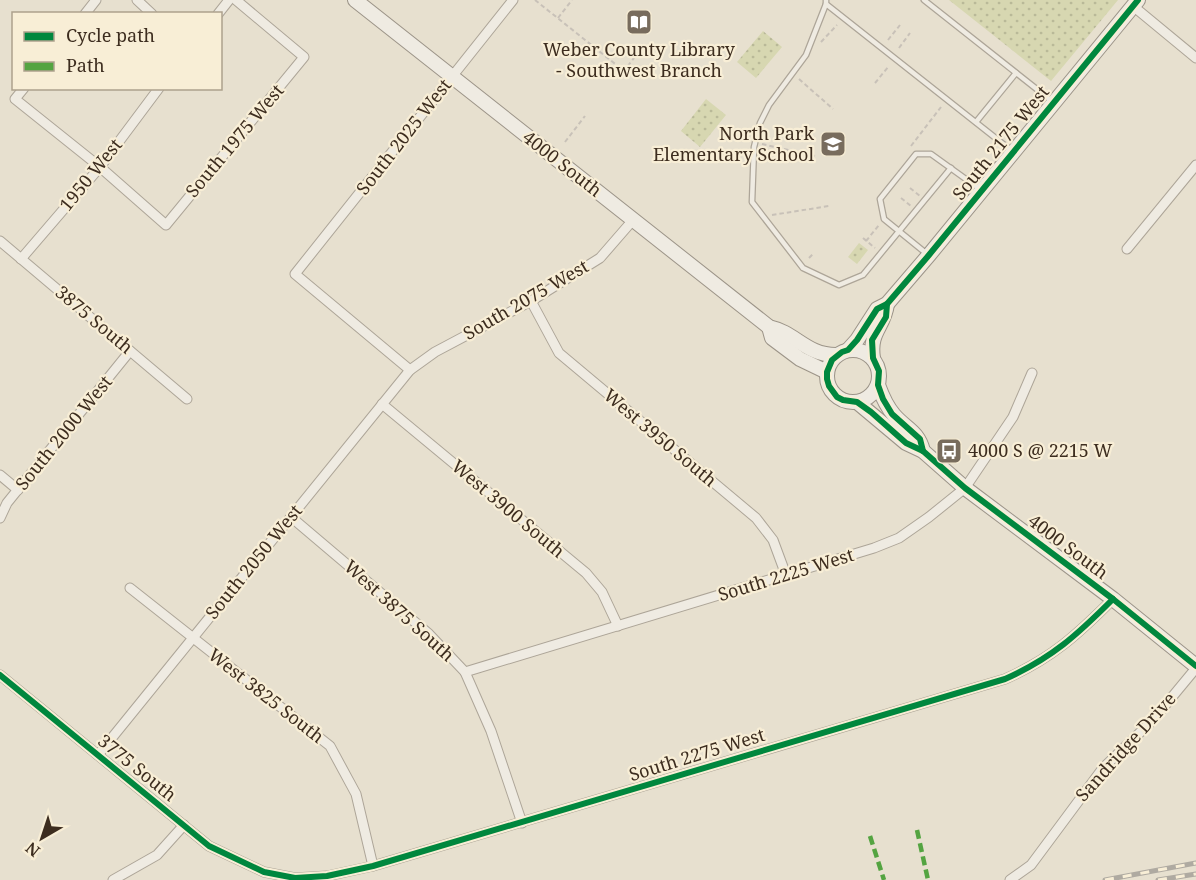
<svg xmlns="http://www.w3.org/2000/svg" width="1196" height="880" font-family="'Noto Serif',serif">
	<defs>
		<pattern id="park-dots" width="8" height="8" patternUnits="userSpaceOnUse" patternTransform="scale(1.5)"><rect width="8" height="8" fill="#d7d7b1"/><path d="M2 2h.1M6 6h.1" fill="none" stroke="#b9b998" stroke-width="1.8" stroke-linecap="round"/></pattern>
	</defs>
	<rect width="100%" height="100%" fill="#e7e0cf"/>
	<!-- park -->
	<g fill="url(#park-dots)">
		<polygon points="949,0 1118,0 1051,81"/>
		<polygon points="763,31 782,47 756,78 737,62"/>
		<polygon points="706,99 726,115 700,147 681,131"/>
		<polygon points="859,243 868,250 857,264 848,257"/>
	</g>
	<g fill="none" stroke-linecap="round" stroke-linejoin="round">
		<!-- lane casing -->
		<g stroke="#ada598" stroke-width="7">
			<g id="lane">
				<polyline points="826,0 826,4 1012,151"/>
				<polyline points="924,0 1053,102"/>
				<polyline points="826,4 806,55 769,105 760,123 754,147 752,202 803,268 839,285 863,275 951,168"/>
				<polyline points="976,122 1016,73"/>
				<polyline points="927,254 884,219 880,199 916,154 931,154 981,190"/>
			</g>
		</g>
		<!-- street casing -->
		<g stroke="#ada598" stroke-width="11">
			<g id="street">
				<polyline points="137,0 152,14"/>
				<polyline points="1133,6 1196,58"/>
				<polyline points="85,14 96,0"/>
				<polyline points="218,14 229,0"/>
				<polyline points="24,88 15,99 100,167 166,225 304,57 236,0"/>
				<polyline points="0,241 187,399"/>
				<polyline points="1127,249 1196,165"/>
				<polyline points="21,259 100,167 159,88"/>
				<polyline points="531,301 559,353 756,518 773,540 786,575"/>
				<polyline points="410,370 295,274 513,0"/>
				<polyline points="382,404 586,573 602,592 618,626"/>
				<polyline points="0,475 18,490"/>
				<polyline points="291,517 429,634 465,672 491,731 522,823"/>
				<polyline points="0,518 7,503 130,351"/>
				<polyline points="130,588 330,746 356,794 373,866"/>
				<polyline points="465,672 874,548 899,538 929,517 965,488 1013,417 1032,373"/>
				<path d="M0 675 209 846 264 872 295 878 327 876 373 866 1005 679C1052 658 1077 635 1113 599"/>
				<polyline points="98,755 410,370 435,352 531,301 600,258 633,220"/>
				<polyline points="113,880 157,855 184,825"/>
				<polyline points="1010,880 1031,865 1103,768 1153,720 1196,668"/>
			</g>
		</g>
		<!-- secondary casing -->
		<g stroke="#9c9488" stroke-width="16">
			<g id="secondary">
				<path d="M355 0 769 327C796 333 806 355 836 355"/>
				<polyline points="769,327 772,338 800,359 827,372"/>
				<circle cx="853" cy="376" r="26"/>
				<polyline points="848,350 857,340 877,309 887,304 929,255 1138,0"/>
				<path d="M873 358C869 331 884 328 887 304"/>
				<path d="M878 385C882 396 886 406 894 415 906 429 918 431 923 451"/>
				<polyline points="857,402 906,443 923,451 965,488 1113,599 1196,666"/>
			</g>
		</g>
		<!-- path -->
		<g stroke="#c8c1b8" stroke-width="2" stroke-dasharray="4.5 3" stroke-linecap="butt">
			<polyline points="535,0 624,71 640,50"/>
			<polyline points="558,18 572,0"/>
			<polyline points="888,40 900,25"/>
			<polyline points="821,42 837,25"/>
			<polyline points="899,48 910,33"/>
			<polyline points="799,79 833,109"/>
			<polyline points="875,83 889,66"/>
			<polyline points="565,142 585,116"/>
			<polyline points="762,144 815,156"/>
			<polyline points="911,146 941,107"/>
			<polyline points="910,188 920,196"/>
			<polyline points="901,198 911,206"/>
			<polyline points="772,215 829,206"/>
			<polyline points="863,238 875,248"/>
			<polyline points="866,241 879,225"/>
			<polyline points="809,258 813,254"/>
		</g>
		<!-- lane -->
		<use href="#lane" stroke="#efebe2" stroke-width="4.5"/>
		<!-- street -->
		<use href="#street" stroke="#efebe2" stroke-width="9"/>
		<!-- secondary -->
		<use href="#secondary" stroke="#efebe2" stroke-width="14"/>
		<!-- rail casing -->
		<g stroke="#afaaa1" stroke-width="5">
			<g id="rail">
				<polyline points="1105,880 1196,863"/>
				<polyline points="1158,880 1196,874"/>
			</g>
		</g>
		<!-- rail -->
		<use href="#rail" stroke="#f8eed6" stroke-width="3" stroke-dasharray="9" stroke-linecap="butt"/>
		<!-- quiet -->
		<g stroke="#54a441" stroke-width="4.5" stroke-dasharray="9 4.5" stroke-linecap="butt">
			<polyline points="917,830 928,880"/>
			<polyline points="870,836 884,880"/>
		</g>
		<!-- cycleway casing -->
		<g stroke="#f8eed6" stroke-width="10">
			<g id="cycleway">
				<polyline points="1138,0 929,255 887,304 877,309 857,340 848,350 842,352 832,360 827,372 827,379 829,386 837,397 843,400 857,402 871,412 906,443 923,451 965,488 1113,599 1196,666"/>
				<polyline points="887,304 886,317 872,340 873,358 879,371 878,385 883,399 892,414 920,439 923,451"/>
				<path d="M0 675 209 846 264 872 295 878 327 876 373 866 1005 679C1052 658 1077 635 1113 599"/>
			</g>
		</g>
		<!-- cycleway -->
		<use href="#cycleway" stroke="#00873e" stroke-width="6"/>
	</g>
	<!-- icons -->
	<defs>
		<g id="library-square" transform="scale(1.35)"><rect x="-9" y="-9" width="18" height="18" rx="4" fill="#786c5d" stroke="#f8eed6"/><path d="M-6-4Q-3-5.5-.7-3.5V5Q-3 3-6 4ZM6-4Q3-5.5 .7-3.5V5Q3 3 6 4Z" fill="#fff"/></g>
		<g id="school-square" transform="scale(1.35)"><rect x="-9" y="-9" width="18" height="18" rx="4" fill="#786c5d" stroke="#f8eed6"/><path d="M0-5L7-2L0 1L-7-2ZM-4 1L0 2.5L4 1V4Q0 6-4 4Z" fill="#fff"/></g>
		<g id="bus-square" transform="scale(1.35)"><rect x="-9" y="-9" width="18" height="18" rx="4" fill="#786c5d" stroke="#f8eed6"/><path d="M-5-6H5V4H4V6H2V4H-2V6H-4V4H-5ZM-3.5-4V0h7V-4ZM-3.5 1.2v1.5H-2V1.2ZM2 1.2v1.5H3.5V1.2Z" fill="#fff"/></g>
	</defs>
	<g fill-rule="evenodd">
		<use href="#library-square" x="639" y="22"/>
		<use href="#school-square" x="833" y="144"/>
		<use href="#bus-square" x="949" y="451"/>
	</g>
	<g text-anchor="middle" stroke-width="4.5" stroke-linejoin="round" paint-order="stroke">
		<!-- poi labels -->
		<g font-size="18" fill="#3d2d1f" stroke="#f8eed6">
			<text x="639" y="56">Weber County Library<tspan x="639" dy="21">- Southwest Branch</tspan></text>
			<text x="814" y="140" text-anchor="end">North Park<tspan x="814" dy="21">Elementary School</tspan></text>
			<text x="968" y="457" text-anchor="start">4000 S @ 2215 W</text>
		</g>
		<!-- street labels -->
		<g font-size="18" fill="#3d2d1f" stroke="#f8eed6">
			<text transform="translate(404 137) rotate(-52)" y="6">South 2025 West</text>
			<text transform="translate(235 141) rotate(-50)" y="6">South 1975 West</text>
			<text transform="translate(1001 143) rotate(-51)" y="6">South 2175 West</text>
			<text transform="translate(562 164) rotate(38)" y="6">4000 South</text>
			<text transform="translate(91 175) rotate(-51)" y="6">1950 West</text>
			<text transform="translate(526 300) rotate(-30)" y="6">South 2075 West</text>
			<text transform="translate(94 320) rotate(40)" y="6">3875 South</text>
			<text transform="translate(64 433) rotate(-51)" y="6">South 2000 West</text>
			<text transform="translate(660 438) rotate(40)" y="6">West 3950 South</text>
			<text transform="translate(508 509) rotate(40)" y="6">West 3900 South</text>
			<text transform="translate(1068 547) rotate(37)" y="6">4000 South</text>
			<text transform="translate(254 562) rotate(-51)" y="6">South 2050 West</text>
			<text transform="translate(786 575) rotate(-17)" y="6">South 2225 West</text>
			<text transform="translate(399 611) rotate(42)" y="6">West 3875 South</text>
			<text transform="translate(266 696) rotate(38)" y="6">West 3825 South</text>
			<text transform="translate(1126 747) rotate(-48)" y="6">Sandridge Drive</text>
			<text transform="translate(697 755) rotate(-17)" y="6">South 2275 West</text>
			<text transform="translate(137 768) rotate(39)" y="6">3775 South</text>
		</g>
	</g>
	<!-- legend -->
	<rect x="12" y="12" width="210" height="78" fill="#f8eed6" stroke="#ada18d" stroke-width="1.5"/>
	<rect x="24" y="32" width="30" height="9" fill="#00873e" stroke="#ada18d" stroke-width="1.5"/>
	<text x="66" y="42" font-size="18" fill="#3d2d1f">Cycle path</text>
	<rect x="24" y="62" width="30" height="9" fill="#54a441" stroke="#ada18d" stroke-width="1.5"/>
	<text x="66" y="72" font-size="18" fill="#3d2d1f">Path</text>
	<!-- north arrow -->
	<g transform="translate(42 838) rotate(219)" stroke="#f8eed6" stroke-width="4.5" paint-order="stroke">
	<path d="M0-4.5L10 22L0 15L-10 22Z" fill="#3d2d1f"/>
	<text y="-9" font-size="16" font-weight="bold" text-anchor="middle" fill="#3d2d1f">N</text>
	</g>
</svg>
